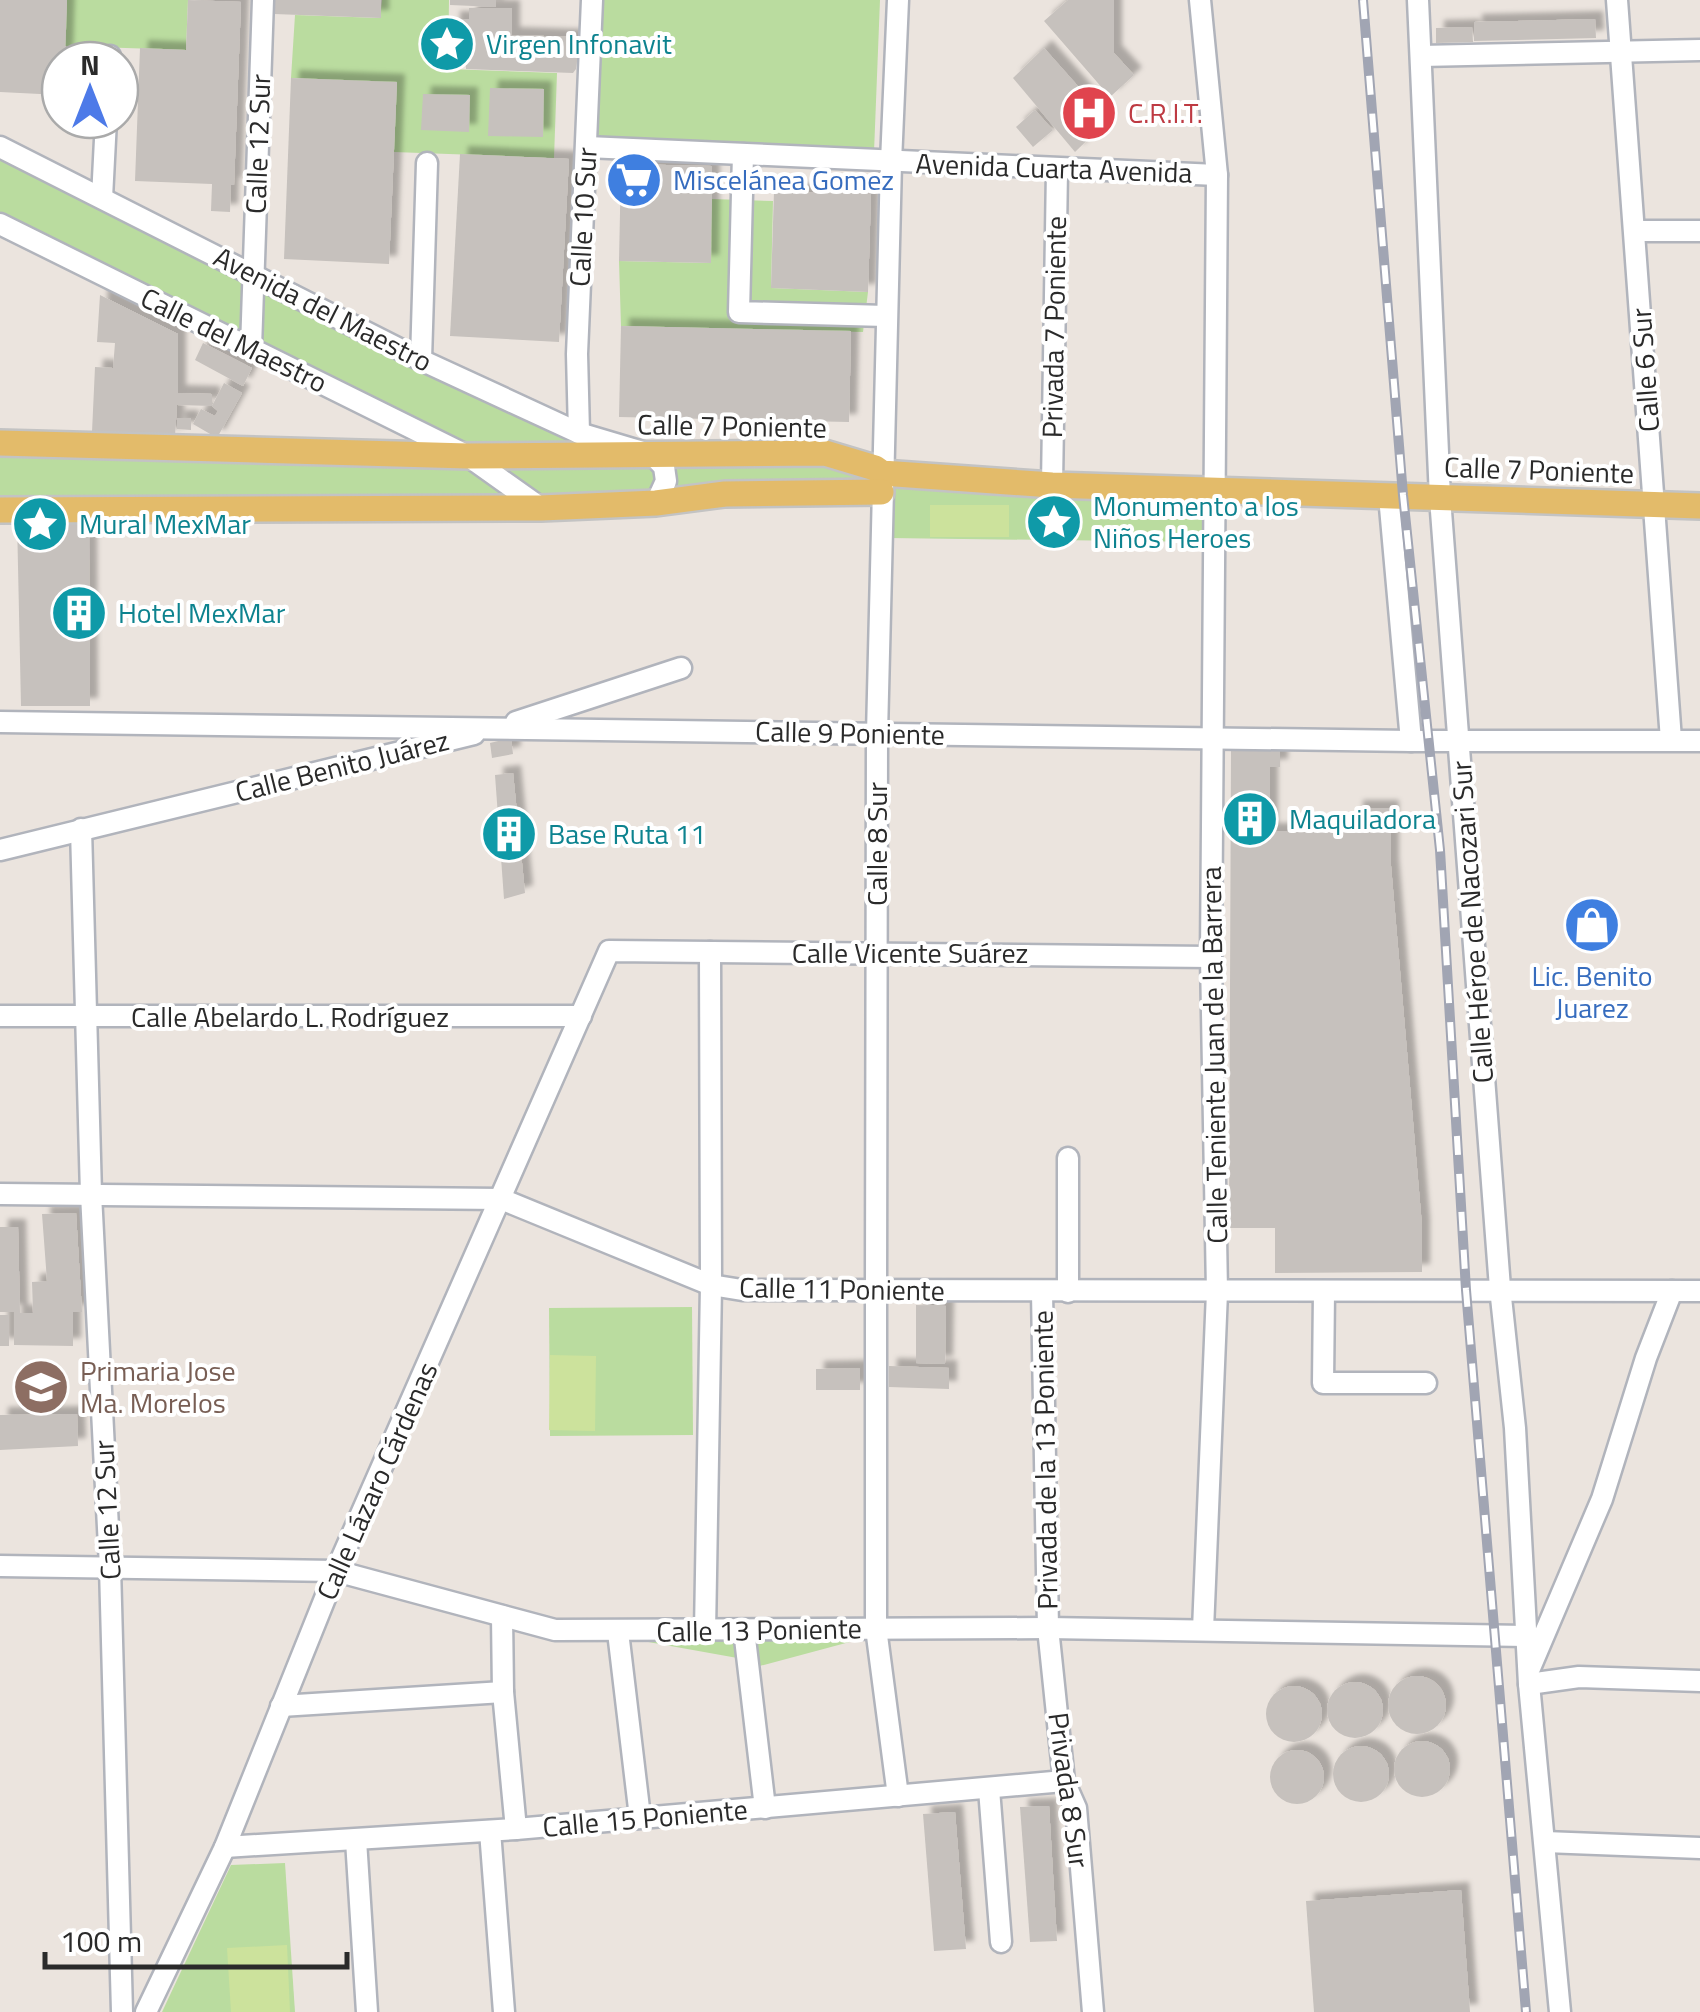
<svg xmlns="http://www.w3.org/2000/svg" width="1700" height="2012" font-family="'Titillium Web',sans-serif">
	<defs>
		<filter id="shadow"><feDropShadow dx="8" dy="-8" stdDeviation="2.5" flood-color="#0004"/></filter>
	</defs>
	<rect width="100%" height="100%" fill="#ebe4de"/>
	<!-- green -->
	<g fill="#badc9f">
		<polygon points="67,0 188,0 186,50 65,46"/>
		<polygon points="382,0 449,0 448,69 557,73 554,158 394,152 397,83 291,78 295,15 380,18"/>
		<polygon points="603,0 880,0 874,152 596,139"/>
		<polygon points="0,149 572,438 569,454 503,455 460,443 0,221"/>
		<polygon points="712,199 773,201 771,288 868,292 863,332 621,326 619,261 710,263"/>
		<polygon points="0,444 825,454 867,468 876,489 0,509"/>
		<polygon points="885,480 1207,492 1205,542 889,538"/>
		<polygon points="692,1307 693,1435 550,1436 549,1308"/>
		<polygon points="872,1636 756,1667 743,1659 626,1638"/>
		<polygon points="285,1863 295,2012 162,2012 231,1865"/>
	</g>
	<!-- pitch -->
	<g fill="#cce29c">
		<rect x="930" y="505" width="79" height="32"/>
		<polygon points="550,1355 596,1356 595,1431 549,1430"/>
		<polygon points="287,1945 290,2012 231,2012 227,1948"/>
	</g>
	<!-- building -->
	<g fill="#c6c1bd" filter="url(#shadow)">
		<polygon points="0,0 67,0 65,60 60,60 60,95 0,92"/>
		<polygon points="188,0 241,2 234,185 231,185 230,212 211,211 212,184 135,181 140,48 186,50"/>
		<polygon points="275,0 381,0 381,18 274,14"/>
		<polygon points="450,0 496,0 496,7 450,5"/>
		<polygon points="1068,0 1114,0 1114,53 1134,75 1110,97 1044,21"/>
		<polygon points="469,8 512,8 512,35 577,37 576,69 573,73 466,69 465,51 447,52 447,37 452,37 452,19 469,19"/>
		<polygon points="1595,19 1596,38 1474,41 1474,22"/>
		<polygon points="1472,27 1473,42 1436,43 1436,28"/>
		<polygon points="1044,48 1108,120 1075,152 1013,78"/>
		<polygon points="291,78 397,82 389,264 284,259"/>
		<polygon points="490,88 544,89 543,137 488,136"/>
		<polygon points="423,94 470,95 469,132 421,130"/>
		<polygon points="1035,110 1053,130 1033,147 1016,127"/>
		<polygon points="460,154 569,159 559,342 450,336"/>
		<polygon points="621,164 712,166 711,263 619,261"/>
		<polygon points="774,191 871,194 868,292 771,288"/>
		<polygon points="100,295 178,334 178,393 212,394 212,406 177,405 175,436 92,432 95,367 113,368 115,343 97,342"/>
		<polygon points="621,326 851,331 849,422 619,417"/>
		<polygon points="203,343 252,368 243,386 195,360"/>
		<polygon points="224,383 242,393 217,438 193,424 201,409 215,416 218,411 212,406"/>
		<polygon points="177,418 191,418 191,430 177,429"/>
		<polygon points="89,519 90,706 21,706 17,520"/>
		<polygon points="511,738 513,754 492,758 490,743"/>
		<polygon points="1280,749 1280,767 1270,767 1270,831 1355,831 1355,808 1391,808 1391,866 1422,1226 1422,1272 1275,1273 1275,1228 1229,1228 1231,750"/>
		<polygon points="513,773 525,893 504,899 495,775"/>
		<polygon points="76,1213 82,1312 73,1312 73,1346 14,1345 14,1312 0,1312 0,1227 18,1227 20,1313 33,1313 32,1282 47,1281 42,1214"/>
		<polygon points="916,1305 946,1306 945,1364 916,1363"/>
		<rect x="0" y="1315" width="9" height="31"/>
		<polygon points="889,1366 949,1368 949,1389 889,1387"/>
		<polygon points="860,1368 860,1390 816,1390 816,1369"/>
		<polygon points="77,1414 78,1446 0,1450 0,1415"/>
		<circle cx="1417" cy="1705" r="29"/>
		<circle cx="1355" cy="1710" r="28"/>
		<circle cx="1294" cy="1714" r="28"/>
		<circle cx="1422" cy="1769" r="28"/>
		<circle cx="1361" cy="1774" r="28"/>
		<circle cx="1297" cy="1777" r="27"/>
		<polygon points="1049,1806 1057,1941 1030,1942 1020,1807"/>
		<polygon points="955,1812 966,1949 934,1951 923,1814"/>
		<polygon points="1461,1890 1470,2012 1314,2012 1306,1901"/>
	</g>
	<g fill="none" stroke-linecap="round" stroke-linejoin="round">
		<!-- minor casing -->
		<g stroke="#b1b4bc" stroke-width="25">
			<g id="minor">
				<polyline points="898,0 891,162 877,734 876,1291 876,1628 898,1796"/>
				<polyline points="1200,0 1217,175 1211,957 1217,1292 1203,1630"/>
				<polyline points="1418,0 1440,498 1500,1288 1515,1428 1529,1684 1560,2012"/>
				<polyline points="1617,0 1671,740"/>
				<polyline points="1421,56 1700,50"/>
				<polyline points="110,60 110,56"/>
				<polyline points="0,147 421,360 579,433 653,455 664,467 666,481 656,503"/>
				<polyline points="587,147 1217,175"/>
				<polyline points="743,154 739,312 886,316"/>
				<polyline points="102,198 106,120"/>
				<polyline points="0,224 468,456 541,508"/>
				<polyline points="1635,231 1700,231"/>
				<polyline points="251,348 263,0"/>
				<polyline points="421,360 427,163"/>
				<polyline points="579,433 577,354 592,0"/>
				<polyline points="1052,485 1057,169"/>
				<polyline points="1389,496 1411,741"/>
				<polyline points="0,722 1411,741 1700,741"/>
				<polyline points="516,722 681,668"/>
				<polyline points="81,829 91,1194 110,1567 122,2012"/>
				<polyline points="0,850 474,734"/>
				<polyline points="0,1016 581,1016"/>
				<polyline points="1068,1158 1068,1292"/>
				<path d="M0 1194 501 1199 711 1285 742 1290C1061 1292 1381 1289 1700 1291"/>
				<polyline points="1042,1292 1048,1628 1064,1781 1076,1808 1093,2012"/>
				<polyline points="1324,1292 1323,1383 1426,1383"/>
				<polyline points="0,1566 336,1571 555,1630 1048,1628 1526,1636"/>
				<polyline points="502,1616 503,1692 516,1829"/>
				<polyline points="744,1630 765,1808"/>
				<polyline points="618,1632 640,1817"/>
				<polyline points="705,1632 711,1285 710,952"/>
				<polyline points="1530,1668 1602,1499 1646,1358 1672,1291"/>
				<polyline points="1529,1684 1579,1677 1700,1681"/>
				<polyline points="281,1706 503,1692"/>
				<polyline points="989,1789 1001,1942"/>
				<polyline points="490,1831 504,2012"/>
				<polyline points="356,1840 367,2012"/>
				<polyline points="1545,1842 1700,1848"/>
				<polyline points="225,1847 516,1829 1064,1781"/>
				<polyline points="146,2012 225,1847 336,1571 609,951 1211,957"/>
			</g>
		</g>
		<!-- major casing -->
		<g stroke="#c3c3c3" stroke-width="30">
			<g id="major">
				<polyline points="0,443 468,456 825,453 875,468 882,473 1052,485 1700,506"/>
				<polyline points="0,510 541,508 656,503 725,494 881,492"/>
			</g>
		</g>
		<!-- minor -->
		<use href="#minor" stroke="#fff" stroke-width="20"/>
		<!-- major -->
		<use href="#major" stroke="#e3bb6a" stroke-width="25"/>
		<!-- rail casing -->
		<g stroke="#a1a5b3" stroke-width="10">
			<polyline id="rail" points="1363,0 1403,495 1440,850 1466,1290 1526,2012"/>
		</g>
		<!-- rail -->
		<use href="#rail" stroke="#fff" stroke-width="6" stroke-dasharray="19" stroke-linecap="butt"/>
	</g>
	<!-- icons -->
	<defs>
		<g id="sight-disc" transform="scale(2.875)"><circle r="9.5" fill="#0f9aa8" stroke="#fff"/><path d="M0-6L1.8-2.2L6-1.7L2.9 1.2L3.7 5.4L0 3.3L-3.7 5.4L-2.9 1.2L-6-1.7L-1.8-2.2Z" fill="#fff"/></g>
		<g id="hospital-disc" transform="scale(2.875)"><circle r="9.5" fill="#e0444e" stroke="#fff"/><path d="M-5-5h3v3.5h4V-5h3V5h-3V1.5h-4V5h-3Z" fill="#fff"/></g>
		<g id="supermarket-disc" transform="scale(2.875)"><circle r="9.5" fill="#3f7fe0" stroke="#fff"/><path d="M-6-5.5h2.5l.6 2H6L4.5 2H-2.5L-4.4-4H-6ZM-1.5 3.2a1.3 1.3 0 1 0 .1 0ZM3 3.2a1.3 1.3 0 1 0 .1 0Z" fill="#fff"/></g>
		<g id="building-disc" transform="scale(2.875)"><circle r="9.5" fill="#0f9aa8" stroke="#fff"/><path d="M-4-6H4V6H1V3H-1V6H-4ZM-2.5-4.3h1.7v1.8h-1.7ZM.8-4.3h1.7v1.8H.8ZM-2.5-1h1.7V.8h-1.7ZM.8-1h1.7V.8H.8Z" fill="#fff"/></g>
		<g id="shop-disc" transform="scale(2.875)"><circle r="9.5" fill="#3f7fe0" stroke="#fff"/><path d="M-5-2.5h2.3a2.7 3.5 0 0 1 5.4 0H5L5.5 6h-11ZM-1.5-2.5h3a1.5 2.3 0 0 0-3 0Z" fill="#fff"/></g>
		<g id="school-disc" transform="scale(2.875)"><circle r="9.5" fill="#8d6e63" stroke="#fff"/><path d="M0-5L7-2L0 1L-7-2ZM-4 1L0 2.5L4 1V4Q0 6-4 4Z" fill="#fff"/></g>
	</defs>
	<g fill-rule="evenodd">
		<use href="#sight-disc" x="447" y="44"/>
		<use href="#hospital-disc" x="1089" y="113"/>
		<use href="#supermarket-disc" x="634" y="180"/>
		<use href="#sight-disc" x="1054" y="522"/>
		<use href="#sight-disc" x="40" y="524"/>
		<use href="#building-disc" x="79" y="613"/>
		<use href="#building-disc" x="1250" y="819"/>
		<use href="#building-disc" x="509" y="834"/>
		<use href="#shop-disc" x="1592" y="925"/>
		<use href="#school-disc" x="41" y="1387"/>
	</g>
	<g text-anchor="middle" stroke-width="8" stroke-linejoin="round" paint-order="stroke">
		<!-- culture labels -->
		<g font-size="28" fill="#0d838f" stroke="#fff" text-anchor="start">
			<text x="486" y="54">Virgen Infonavit</text>
			<text x="1093" y="516">Monumento a los<tspan x="1093" dy="32">Niños Heroes</tspan></text>
			<text x="79" y="534">Mural MexMar</text>
			<text x="118" y="623">Hotel MexMar</text>
			<text x="1289" y="829">Maquiladora</text>
			<text x="548" y="844">Base Ruta 11</text>
		</g>
		<!-- health labels -->
		<g font-size="28" fill="#be3a42" stroke="#fff" text-anchor="start">
			<text x="1128" y="123">C.R.I.T.</text>
		</g>
		<!-- street labels -->
		<g font-size="28" fill="#2a2a2a" stroke="#fff">
			<text transform="translate(258 144) rotate(-88)" y="10">Calle 12 Sur</text>
			<text transform="translate(1054 168) rotate(2)" y="10">Avenida Cuarta Avenida</text>
			<text transform="translate(583 217) rotate(-87)" y="10">Calle 10 Sur</text>
			<text transform="translate(323 309) rotate(27)" y="10">Avenida del Maestro</text>
			<text transform="translate(1054 327) rotate(-89)" y="10">Privada 7 Poniente</text>
			<text transform="translate(234 340) rotate(26)" y="10">Calle del Maestro</text>
			<text transform="translate(1645 370) rotate(-94)" y="10">Calle 6 Sur</text>
			<text transform="translate(732 426) rotate(1)" y="10">Calle 7 Poniente</text>
			<text transform="translate(1539 470) rotate(2)" y="10">Calle 7 Poniente</text>
			<text transform="translate(850 733) rotate(1)" y="10">Calle 9 Poniente</text>
			<text transform="translate(342 766) rotate(-14)" y="10">Calle Benito Juárez</text>
			<text transform="translate(877 844) rotate(-90)" y="10">Calle 8 Sur</text>
			<text transform="translate(1472 922) rotate(-94)" y="10">Calle Héroe de Nacozari Sur</text>
			<text x="910" y="963">Calle Vicente Suárez</text>
			<text x="290" y="1027">Calle Abelardo L. Rodríguez</text>
			<text transform="translate(1214 1055) rotate(-91)" y="10">Calle Teniente Juan de la Barrera</text>
			<text transform="translate(842 1289) rotate(1)" y="10">Calle 11 Poniente</text>
			<text transform="translate(1045 1460) rotate(-91)" y="10">Privada de la 13 Poniente</text>
			<text transform="translate(377 1481) rotate(-66)" y="10">Calle Lázaro Cárdenas</text>
			<text transform="translate(107 1510) rotate(-93)" y="10">Calle 12 Sur</text>
			<text transform="translate(759 1630) rotate(-1)" y="10">Calle 13 Poniente</text>
			<text transform="translate(1069 1790) rotate(82)" y="10">Privada 8 Sur</text>
			<text transform="translate(645 1818) rotate(-5)" y="10">Calle 15 Poniente</text>
		</g>
		<!-- shop labels -->
		<g font-size="28" fill="#366cbe" stroke="#fff" text-anchor="start">
			<text x="673" y="190">Miscelánea Gomez</text>
			<text x="1592" y="986" text-anchor="middle">Lic. Benito<tspan x="1592" dy="32">Juarez</tspan></text>
		</g>
		<!-- education labels -->
		<g font-size="28" fill="#785e54" stroke="#fff" text-anchor="start">
			<text x="80" y="1381">Primaria Jose<tspan x="80" dy="32">Ma. Morelos</tspan></text>
		</g>
	</g>
	<!-- north arrow -->
	<g transform="translate(90 90)"><circle r="48" fill="#ffffff" stroke="#aaaaaa" stroke-width="2.5"/>
	<path d="M0-8L18 38L0 25L-18 38Z" fill="#4d7ae8"/>
	<text y="-15" font-size="28" font-weight="bold" text-anchor="middle" fill="#2a2a2a">N</text>
	</g>
	<!-- scale -->
	<path d="M45 1952v15h302v-15" fill="none" stroke="#2a2a2a" stroke-width="5"/>
	<text x="60" y="1952" font-size="30" fill="#2a2a2a" stroke="#ffffff" stroke-width="8" paint-order="stroke">100 m</text>
</svg>
